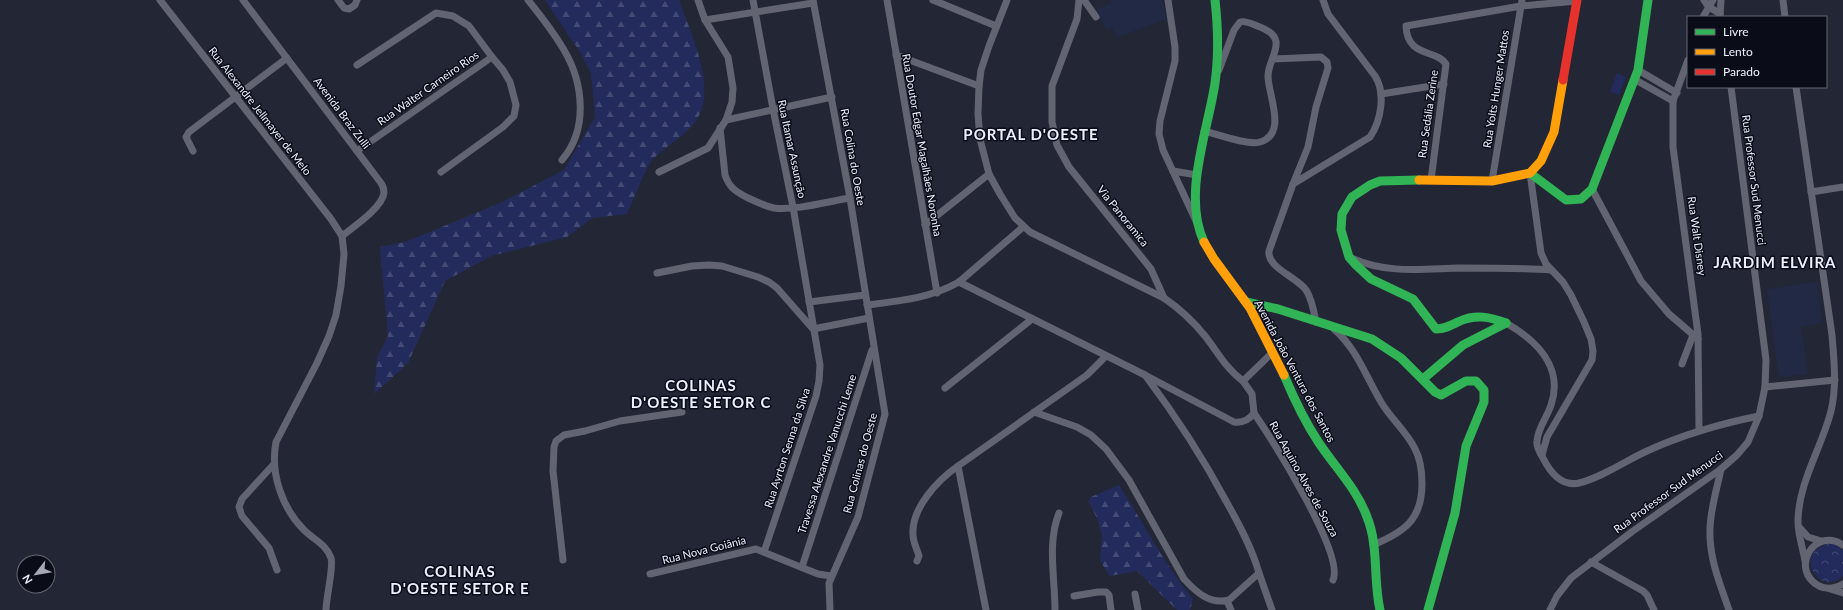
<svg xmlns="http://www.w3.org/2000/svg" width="1843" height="610" font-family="Lato,sans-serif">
	<defs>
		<pattern id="forest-firs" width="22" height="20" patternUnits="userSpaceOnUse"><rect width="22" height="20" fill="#232b5c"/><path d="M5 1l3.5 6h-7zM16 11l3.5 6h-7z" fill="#434a74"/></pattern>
		<pattern id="park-crowns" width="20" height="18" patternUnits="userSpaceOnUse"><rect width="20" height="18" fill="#232b5c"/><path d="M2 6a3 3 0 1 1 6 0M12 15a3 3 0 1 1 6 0" fill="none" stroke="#434a74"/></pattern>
	</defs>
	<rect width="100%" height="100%" fill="#232634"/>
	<!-- built -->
	<g fill="#222945">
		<polygon points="1110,0 1162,0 1167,19 1117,37 1112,28 1106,30 1096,9 1111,3"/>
		<polygon points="1817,282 1822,323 1801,327 1808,374 1781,377 1778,372 1767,289"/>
	</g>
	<!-- forest -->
	<g fill="url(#forest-firs)">
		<path d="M545 0H679C691 35 722 96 691 127 680 139 665 147 653 159 646 166 633 202 627 214L592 218 567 237 491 256 445 281 408 363 374 394 377 357 388 336 380 247 405 242 500 203 564 170 595 117 591 73 578 49Z"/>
		<path d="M1119 485C1144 524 1164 564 1193 599L1190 610H1177L1137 571 1110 576 1100 561 1102 536 1098 520 1088 501 1091 497Z"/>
	</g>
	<!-- park -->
	<path fill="url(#park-crowns)" d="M1828 544H1834L1843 550V576C1820 598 1792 554 1828 544Z"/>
	<!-- garden -->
	<polygon fill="#232b5c" points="1617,73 1626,77 1619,95 1610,92"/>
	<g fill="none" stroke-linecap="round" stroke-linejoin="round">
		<!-- street -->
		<g stroke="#626571" stroke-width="7">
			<path d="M160 0 331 219 342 236 344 254 341 286 336 315 329 336 317 363 276 442C270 473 282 508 304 530 314 540 326 544 331 558 334 566 326 598 326 610"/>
			<path d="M243 0 381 183C383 186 384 189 384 193 382 208 353 227 342 236"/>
			<polyline points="338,0 344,8 349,9 355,5 357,0"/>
			<path d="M528 0C541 16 554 33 564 50 584 84 588 130 562 160"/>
			<polyline points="753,0 773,109 793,207 820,365 819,381 816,396 764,552"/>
			<polyline points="813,0 850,198 885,414 858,517 829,583 830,610"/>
			<polyline points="887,0 937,293"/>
			<polyline points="933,0 996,26"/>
			<path d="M1007 0 989 46 981 70 979 86 978 114 980 139 989 174 1000 194 1015 218 1030 232 1164 298C1180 309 1193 321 1205 336 1217 351 1227 370 1243 381L1273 352"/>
			<polyline points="1079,0 1077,19 1052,86 1052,122 1057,145 1069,167 1151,269 1164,298"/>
			<polyline points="1084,0 1096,17"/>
			<polyline points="1168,0 1175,47 1175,61 1160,121 1159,134 1163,150 1197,223"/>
			<polyline points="1704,0 1708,6 1720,14"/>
			<polyline points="1783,0 1785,17"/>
			<polyline points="1720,16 1721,0"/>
			<polyline points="1703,17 1713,0"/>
			<polyline points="705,20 813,3"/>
			<polyline points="896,55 979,86"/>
			<polyline points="1273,59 1321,57 1327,62 1328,68 1316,107 1308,147 1293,184"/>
			<polyline points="1688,60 1673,101 1673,147 1698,334 1699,430"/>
			<polyline points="357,65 436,13 453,16 469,26 492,57 503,70 510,82 516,105 514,116 503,127 441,172"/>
			<polyline points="1638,70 1677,93"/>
			<polyline points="1634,79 1673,101"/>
			<path d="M1796 87 1832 335C1834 360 1837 386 1831 411 1822 447 1798 483 1798 522 1798 535 1803 548 1805 561"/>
			<polyline points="1381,94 1444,84"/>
			<polyline points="726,120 832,97"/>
			<path d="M720 128 725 175C729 187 735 191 746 197 755 201 764 206 774 208 794 211 830 201 850 198"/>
			<path d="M1204 131C1217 134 1248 146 1260 142 1288 134 1268 95 1268 76 1268 57 1291 39 1260 27 1254 25 1246 20 1240 22L1234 30 1219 70"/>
			<polyline points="193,151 186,137 189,132 287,58"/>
			<polyline points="357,151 492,57"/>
			<polyline points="1173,171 1197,175"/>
			<polyline points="659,172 708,148 726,120 732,102 733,88 728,57 705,20 698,0"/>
			<polyline points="1530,173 1541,253 1546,264 1563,282 1571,295 1584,322 1591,339 1593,351 1592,360 1547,437 1542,455"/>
			<path d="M1431 180 1446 64C1437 49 1407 58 1406 26L1521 6 1577 1"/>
			<polyline points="1492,181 1522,0"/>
			<polyline points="1592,189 1641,281 1669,314 1698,339"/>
			<polyline points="1811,192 1843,187"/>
			<polyline points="925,225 989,174"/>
			<path d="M1351 258C1387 274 1421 269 1459 268 1490 268 1521 268 1551 270"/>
			<polyline points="657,273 692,266 709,265 722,266 758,277 769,282 777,288 813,329 869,318"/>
			<path d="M959 282 1145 375 1234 422C1243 423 1249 420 1254 413L1252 394 1243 381"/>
			<polyline points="809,302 865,295"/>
			<path d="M867 305C899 301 931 298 959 282L1023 227"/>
			<path d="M1316 322C1314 312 1312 299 1306 290 1297 277 1267 268 1269 251L1293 184 1370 137C1381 121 1386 93 1375 76L1328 14 1323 0"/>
			<path d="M1506 323C1536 340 1564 367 1551 405 1547 418 1538 427 1537 441 1536 447 1540 453 1543 458 1550 472 1561 487 1579 483 1603 477 1625 461 1647 451 1684 434 1719 424 1759 416"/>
			<path d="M1334 329C1357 349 1366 377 1381 402 1391 419 1407 432 1415 449 1421 460 1422 472 1422 484 1422 520 1404 532 1373 545"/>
			<polyline points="1682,364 1693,335"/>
			<polyline points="1765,387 1835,380"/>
			<polyline points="945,388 1032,319"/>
			<path d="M1034 412 1077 427 1091 435 1106 449 1129 480 1184 579C1196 592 1210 605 1229 600L1259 573C1252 548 1239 524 1226 501 1202 456 1175 415 1145 375"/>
			<path d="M1254 413C1271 438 1345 554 1333 580"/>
			<polyline points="274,464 242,499 239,507 242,516 269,548 277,570"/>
			<path d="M1721 469C1717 489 1710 510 1710 530 1709 558 1720 584 1729 610"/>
			<polyline points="1800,528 1808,537 1821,541"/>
			<path d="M1843 545C1814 526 1789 570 1819 586 1827 590 1836 588 1843 584"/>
			<polyline points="563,560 553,471 554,447 556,441 564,435 585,431 620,421 682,412"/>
			<path d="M917 561 919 556C917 549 913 542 913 535 911 508 938 480 958 466"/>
			<polyline points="1591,562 1643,591 1647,595 1654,610"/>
			<polyline points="802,567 872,350"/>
			<polyline points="1259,573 1272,610"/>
			<polyline points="650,574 756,549 818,574 831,576"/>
			<polyline points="1830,589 1843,593"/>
			<polyline points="1135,594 1138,610"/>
			<polyline points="1074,596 1098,592 1106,592 1109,595 1111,610"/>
			<polyline points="1227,601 1231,610"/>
			<polyline points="986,610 958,466 1087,375 1106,356"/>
			<path d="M1055 610C1055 578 1047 543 1059 513"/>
			<polyline points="1550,610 1557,596 1571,578 1633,531 1721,469 1737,455 1748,442 1759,416 1765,387 1766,360 1731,87"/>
		</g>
		<!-- fast -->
		<g stroke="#30b455" stroke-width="9">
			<polyline points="1530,173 1566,200 1581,199 1592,189 1638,70 1648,0"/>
			<path d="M1419 180 1380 181 1370 185 1352 197 1342 214 1341 230 1349 257 1356 265 1371 279 1413 299 1436 329C1445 329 1452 325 1460 321 1476 314 1490 317 1506 323"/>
			<path d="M1204 242C1182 195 1208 131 1215 83 1219 55 1218 27 1215 0"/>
			<polyline points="1246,302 1278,309 1372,339 1401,358 1435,392 1441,395 1466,381 1476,381 1484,390 1484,402 1466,446 1455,513 1428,610"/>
			<path d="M1284 375C1294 399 1305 422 1319 443 1335 467 1357 489 1367 517 1379 546 1373 580 1380 610"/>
			<polyline points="1423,379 1463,345 1506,323"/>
		</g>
		<!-- slow -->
		<g stroke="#ff9f0a" stroke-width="9">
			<polyline points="1419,180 1492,181 1530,173 1541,161 1554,132 1563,80"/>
			<polyline points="1204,242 1214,259 1250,308 1284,375"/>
		</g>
		<!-- jam -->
		<polyline stroke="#e5322d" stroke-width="9" points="1563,80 1577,0"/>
	</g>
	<g text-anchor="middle" stroke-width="3" stroke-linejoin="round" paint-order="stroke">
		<!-- street labels -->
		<g font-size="11" fill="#ecf0fe" stroke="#0a0c17">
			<text transform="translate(428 88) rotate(-35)" y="4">Rua Walter Carneiro Rios</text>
			<text transform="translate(1496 89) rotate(-81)" y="4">Rua Yolts Hunger Mattos</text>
			<text transform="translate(260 111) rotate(52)" y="4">Rua Alexandre Jellmayer de Melo</text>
			<text transform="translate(342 113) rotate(53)" y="4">Avenida Braz Zulli</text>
			<text transform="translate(1428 114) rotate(-82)" y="4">Rua Sedália Zerine</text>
			<text transform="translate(922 145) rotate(80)" y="4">Rua Doutor Edgar Magalhães Noronha</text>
			<text transform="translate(792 149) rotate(78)" y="4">Rua Itamar Assunção</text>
			<text transform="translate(853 157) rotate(80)" y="4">Rua Colina do Oeste</text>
			<text transform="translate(1754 180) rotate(83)" y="4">Rua Professor Sud Menucci</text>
			<text transform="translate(1123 216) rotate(51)" y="4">Via Panoramica</text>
			<text transform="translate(1697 236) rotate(82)" y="4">Rua Walt Disney</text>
			<text transform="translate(1295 371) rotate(62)" y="4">Avenida João Ventura dos Santos</text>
			<text transform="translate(787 448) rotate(-72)" y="4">Rua Ayrton Senna da Silva</text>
			<text transform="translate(827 454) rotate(-72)" y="4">Travessa Alexandre Vanucchi Leme</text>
			<text transform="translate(860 463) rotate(-75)" y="4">Rua Colinas do Oeste</text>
			<text transform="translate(1304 479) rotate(61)" y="4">Rua Aquino Alves de Souza</text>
			<text transform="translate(1668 492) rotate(-36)" y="4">Rua Professor Sud Menucci</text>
			<text transform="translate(704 550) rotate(-14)" y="4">Rua Nova Goiânia</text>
		</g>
		<!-- district labels -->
		<g font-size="15" font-weight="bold" letter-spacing="1" fill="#ecf0fe" stroke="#0a0c17">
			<text x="1031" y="140">PORTAL D'OESTE</text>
			<text x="1775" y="268">JARDIM ELVIRA</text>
			<text x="701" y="391">COLINAS<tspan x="701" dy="17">D'OESTE SETOR C</tspan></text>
			<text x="460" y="577">COLINAS<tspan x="460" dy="17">D'OESTE SETOR E</tspan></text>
		</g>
	</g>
	<!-- legend -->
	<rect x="1687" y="16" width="140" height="72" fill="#0a0c17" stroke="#646773"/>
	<rect x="1695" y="29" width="20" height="6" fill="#30b455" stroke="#646773"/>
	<text x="1723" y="36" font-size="12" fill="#ecf0fe">Livre</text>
	<rect x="1695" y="49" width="20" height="6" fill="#ff9f0a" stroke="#646773"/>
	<text x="1723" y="56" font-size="12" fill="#ecf0fe">Lento</text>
	<rect x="1695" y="69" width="20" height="6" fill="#e5322d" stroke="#646773"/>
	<text x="1723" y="76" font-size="12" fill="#ecf0fe">Parado</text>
	<!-- north arrow -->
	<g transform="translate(36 574) rotate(239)"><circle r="19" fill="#0a0c17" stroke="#646773"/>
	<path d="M0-3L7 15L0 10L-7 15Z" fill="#a6a9b7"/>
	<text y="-6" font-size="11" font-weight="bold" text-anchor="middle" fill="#ecf0fe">N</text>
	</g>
</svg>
